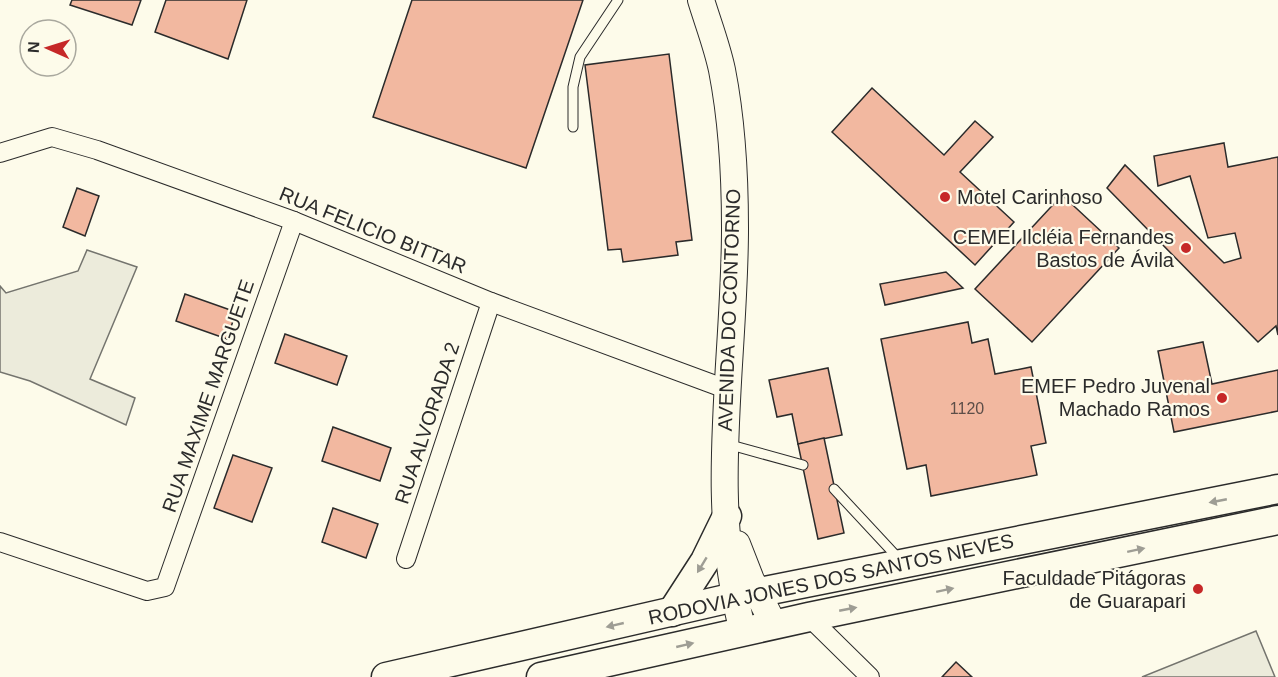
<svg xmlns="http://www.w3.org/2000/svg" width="1278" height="677" font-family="Arial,sans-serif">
	<rect width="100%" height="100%" fill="#fdfbea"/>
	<!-- green -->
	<g fill="#ecebdb" stroke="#74746e" stroke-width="1.5">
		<polygon points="87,250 137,267 90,379 135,398 126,425 30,381 0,372 0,286 6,293 78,271"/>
		<polygon points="1256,631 1275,677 1142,677"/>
	</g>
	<!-- building -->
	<g fill="#f2b8a0" stroke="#2b2b2b" stroke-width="1.5">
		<polygon points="72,0 141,0 132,25 70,5"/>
		<polygon points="166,0 247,0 228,59 155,32"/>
		<polygon points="412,0 583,0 526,168 373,117"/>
		<polygon points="669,54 692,240 676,242 678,255 623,262 621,249 608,250 585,65"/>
		<polygon points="872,88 944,155 975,121 993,137 960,172 1014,222 975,265 832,132"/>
		<polygon points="1224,143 1228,167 1278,157 1278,335 1276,326 1258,342 1107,188 1125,165 1224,263 1241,258 1235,233 1208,238 1190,176 1158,186 1154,156"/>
		<polygon points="77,188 99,196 85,236 63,227"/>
		<polygon points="1062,195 1119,248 1032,342 975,289"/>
		<polygon points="946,272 963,288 885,305 880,284"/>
		<polygon points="185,294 236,312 227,339 176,321"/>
		<polygon points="968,322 972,343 988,339 995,374 1031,367 1046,443 1031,446 1037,475 931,496 926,465 907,469 881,339"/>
		<polygon points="285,334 347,356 337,385 275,363"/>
		<polygon points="1203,342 1212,384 1278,370 1278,411 1174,432 1158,351"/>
		<polygon points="828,368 842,435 798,444 792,414 777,417 769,380"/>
		<polygon points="333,427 391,448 380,481 322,461"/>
		<polygon points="824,438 844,533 818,539 798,444"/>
		<polygon points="233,455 272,468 252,522 214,508"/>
		<polygon points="333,508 378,524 366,558 322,542"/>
		<polygon points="956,662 972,677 942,677"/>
	</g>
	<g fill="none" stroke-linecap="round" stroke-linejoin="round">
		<!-- service casing -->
		<g stroke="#2b2b2b" stroke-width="11">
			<g id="service">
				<polyline points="573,127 573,87 580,57 618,0"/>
				<polyline points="727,444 803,465"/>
				<polyline points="834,489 900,560"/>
			</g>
		</g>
		<!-- minor casing -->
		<g stroke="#2b2b2b" stroke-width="20">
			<g id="minor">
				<polyline points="0,153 52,137 97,150 294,221 491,302 726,389"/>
				<polyline points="0,542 147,591 165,587 294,221"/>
				<polyline points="406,559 491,302"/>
				<polyline points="809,617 870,677"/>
			</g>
		</g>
		<!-- secondary casing -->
		<g stroke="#2b2b2b" stroke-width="28">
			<g id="secondary">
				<path d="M701 0C708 23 717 46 722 70 732 121 735 177 735 228 735 362 707 500 743 631"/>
				<polyline points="737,544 751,580 774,625"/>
			</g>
		</g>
		<!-- primary casing -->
		<g stroke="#2b2b2b" stroke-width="31">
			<g id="primary">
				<polyline points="672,612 705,561 727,516"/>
				<polyline points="386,677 735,597 1278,489"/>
				<polyline points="541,677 809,617 1278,520"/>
			</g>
		</g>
		<!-- service -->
		<use href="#service" stroke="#fdfbea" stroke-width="9"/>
		<!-- minor -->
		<use href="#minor" stroke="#fdfbea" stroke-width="18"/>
		<!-- secondary -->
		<use href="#secondary" stroke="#fdfbea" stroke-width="26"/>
		<!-- primary -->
		<use href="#primary" stroke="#fdfbea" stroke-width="28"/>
	</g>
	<!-- one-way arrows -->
	<defs><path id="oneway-solid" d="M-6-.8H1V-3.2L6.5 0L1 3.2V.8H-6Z" transform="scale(1.5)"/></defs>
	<g fill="#9e9d94">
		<use href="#oneway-solid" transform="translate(1218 501) rotate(169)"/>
		<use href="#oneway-solid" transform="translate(1136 550) rotate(-12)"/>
		<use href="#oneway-solid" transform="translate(702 565) rotate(121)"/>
		<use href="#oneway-solid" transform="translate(945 590) rotate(-12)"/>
		<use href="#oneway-solid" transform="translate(848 609) rotate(-11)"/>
		<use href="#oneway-solid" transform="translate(615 625) rotate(167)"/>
		<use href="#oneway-solid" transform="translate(685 645) rotate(-13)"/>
	</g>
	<!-- markers -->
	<g fill="#c62828" stroke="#fdfbea" stroke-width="2">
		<circle cx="945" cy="197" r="6"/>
		<circle cx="1186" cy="248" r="6"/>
		<circle cx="1222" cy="398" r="6"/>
		<circle cx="1198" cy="589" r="6"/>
	</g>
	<g text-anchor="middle" stroke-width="4.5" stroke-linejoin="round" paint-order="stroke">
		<!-- number labels -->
		<g font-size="16" fill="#5d4e48">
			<text x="967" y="414">1120</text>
		</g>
		<!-- poi labels -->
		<g font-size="20" fill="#2b2b2b" stroke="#fdfbea" text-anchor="end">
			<text x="957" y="204" text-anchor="start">Motel Carinhoso</text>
			<text x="1174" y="244">CEMEI Ilcléia Fernandes<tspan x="1174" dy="23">Bastos de Ávila</tspan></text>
			<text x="1210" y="393">EMEF Pedro Juvenal<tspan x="1210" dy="23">Machado Ramos</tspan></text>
			<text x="1186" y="585">Faculdade Pitágoras<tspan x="1186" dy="23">de Guarapari</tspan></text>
		</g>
		<!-- street labels -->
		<g font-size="20" fill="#2b2b2b" stroke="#fdfbea">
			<text transform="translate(373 230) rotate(22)" y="7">RUA FELICIO BITTAR</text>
			<text transform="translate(729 310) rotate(-88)" y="7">AVENIDA DO CONTORNO</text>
			<text transform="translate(208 396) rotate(-71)" y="7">RUA MAXIME MARGUETE</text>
			<text transform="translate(427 423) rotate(-72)" y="7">RUA ALVORADA 2</text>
			<text transform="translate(831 579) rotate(-12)" y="7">RODOVIA JONES DOS SANTOS NEVES</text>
		</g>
	</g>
	<!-- north arrow -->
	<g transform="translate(48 48) rotate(273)"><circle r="28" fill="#fdfbea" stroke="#a9a89e" stroke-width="1.5"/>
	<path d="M0-4.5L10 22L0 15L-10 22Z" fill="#c62828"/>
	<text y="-9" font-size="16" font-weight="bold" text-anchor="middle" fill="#2b2b2b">N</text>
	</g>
</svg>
